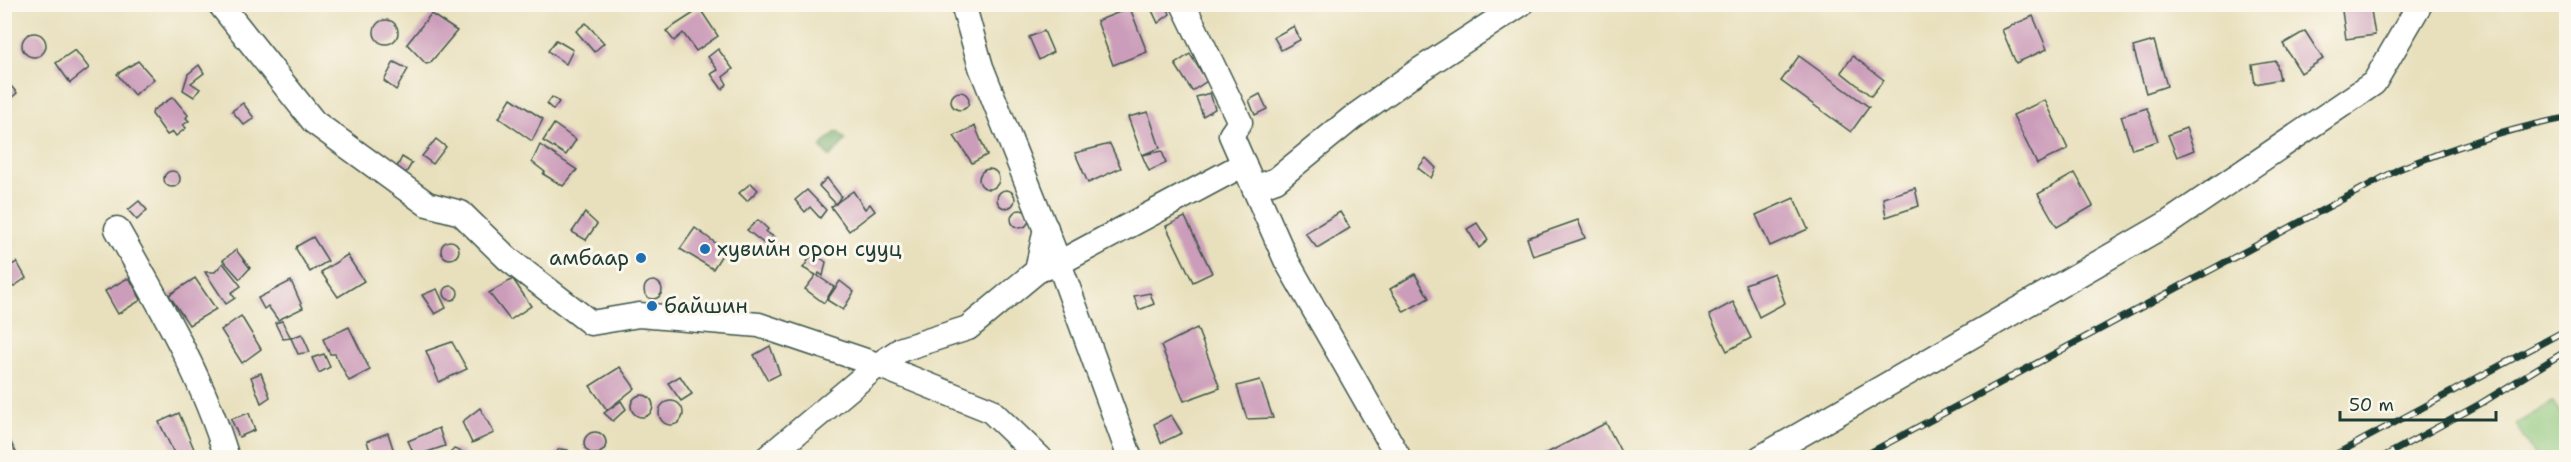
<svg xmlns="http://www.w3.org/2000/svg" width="2571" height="462" font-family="'Shantell Sans',sans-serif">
	<rect width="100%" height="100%" fill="#fbf7ec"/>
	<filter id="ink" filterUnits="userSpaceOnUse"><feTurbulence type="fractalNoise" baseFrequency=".0167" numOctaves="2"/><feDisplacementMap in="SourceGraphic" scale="12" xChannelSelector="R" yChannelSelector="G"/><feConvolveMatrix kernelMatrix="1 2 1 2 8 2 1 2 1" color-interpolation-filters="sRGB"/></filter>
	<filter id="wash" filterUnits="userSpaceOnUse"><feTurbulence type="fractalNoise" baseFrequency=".008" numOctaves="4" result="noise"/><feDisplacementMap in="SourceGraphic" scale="24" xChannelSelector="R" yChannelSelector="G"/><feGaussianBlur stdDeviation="1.35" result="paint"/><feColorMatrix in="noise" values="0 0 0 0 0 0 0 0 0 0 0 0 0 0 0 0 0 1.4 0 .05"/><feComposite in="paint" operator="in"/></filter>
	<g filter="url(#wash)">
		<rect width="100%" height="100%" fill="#e8e0bd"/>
		<!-- green -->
		<polygon fill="#8dc67a" stroke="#568257" stroke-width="1.5" points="2553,402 2566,425 2566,457 2535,457 2516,424"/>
		<!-- forest -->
		<polygon fill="#72ab6a" stroke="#48744f" stroke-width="1.5" points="837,131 846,140 830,157 820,147"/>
		<g id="blocks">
			<!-- building -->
			<g fill="#cc9dba">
				<polygon points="929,4 945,4 947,8 933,12"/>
				<polygon points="1149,4 1166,4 1170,14 1158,23"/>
				<polygon points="2341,4 2370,4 2375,35 2346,39"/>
				<polygon points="1130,8 1147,52 1113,65 1097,21"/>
				<polygon points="700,9 718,36 696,51 683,33 674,41 666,31"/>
				<polygon points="431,14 457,31 430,63 426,64 407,44"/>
				<polygon points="2033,16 2047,49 2016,63 2002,30"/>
				<circle cx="386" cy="32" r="12"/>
				<polygon points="586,23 604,43 594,52 576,31"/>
				<polygon points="1294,26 1300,40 1281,50 1274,37"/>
				<polygon points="1044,31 1053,52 1039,60 1029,37"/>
				<polygon points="2305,31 2323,59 2301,73 2283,44"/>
				<circle cx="34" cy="45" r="12"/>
				<polygon points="556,40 573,50 566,64 548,51"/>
				<polygon points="2154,41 2167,86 2146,93 2133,47"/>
				<polygon points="718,49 733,69 723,77 727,84 722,89 711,74 718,70 708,57"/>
				<polygon points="75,50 89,68 70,83 56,63"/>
				<polygon points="1190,54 1207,81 1192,91 1175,64"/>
				<polygon points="1799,56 1869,107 1851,132 1781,81"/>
				<polygon points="1853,56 1884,80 1871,96 1841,72"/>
				<polygon points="138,61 154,79 134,95 117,74"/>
				<polygon points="2276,61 2280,79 2255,84 2252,65"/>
				<polygon points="394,62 408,69 396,90 384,81"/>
				<polygon points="199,65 204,73 191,83 200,89 194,97 183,90 188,74"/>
				<polygon points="4,78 17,93 6,103 4,102"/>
				<circle cx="960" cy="101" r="9"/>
				<polygon points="1210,93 1215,109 1203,116 1196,97"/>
				<polygon points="1260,94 1267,109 1255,115 1249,100"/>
				<polygon points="173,97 188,115 186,118 189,121 183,125 186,128 176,136 173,132 167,135 152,114 153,110"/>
				<polygon points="552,97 559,102 553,110 547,104"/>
				<polygon points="511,98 543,119 532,141 499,118"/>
				<polygon points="2045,100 2068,149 2037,164 2013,115"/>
				<polygon points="243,103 254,118 244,125 232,111"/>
				<polygon points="2147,108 2158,141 2132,149 2121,116"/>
				<polygon points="1148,112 1160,148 1142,155 1162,151 1166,163 1149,171 1142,155 1128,117"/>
				<polygon points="554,124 576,140 566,155 543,141"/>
				<polygon points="975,126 987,155 972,163 954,136"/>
				<polygon points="2186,128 2194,150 2177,157 2168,135"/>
				<polygon points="436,139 446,147 433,164 422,156"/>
				<polygon points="1110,144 1121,168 1088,183 1075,153"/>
				<polygon points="540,145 577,170 563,186 543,174 545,172 532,162"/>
				<polygon points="402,157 412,163 406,173 397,167"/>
				<polygon points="1426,158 1436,168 1431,178 1418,168"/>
				<circle cx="989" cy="179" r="10"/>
				<circle cx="172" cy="179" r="8"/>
				<polygon points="2075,173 2093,206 2057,227 2038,194"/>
				<polygon points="827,178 841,196 836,204 819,186"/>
				<polygon points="751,183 758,190 747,201 739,193"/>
				<polygon points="1915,188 1919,206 1886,217 1883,198"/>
				<circle cx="1006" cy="199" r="9"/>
				<polygon points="807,190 826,210 820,218 810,207 805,212 795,200"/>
				<polygon points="853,191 865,209 870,204 875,211 849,231 831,207"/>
				<polygon points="1794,198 1808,229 1770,246 1756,215"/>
				<polygon points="139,201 147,210 137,220 128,210"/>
				<circle cx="1020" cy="219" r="9"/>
				<polygon points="1340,212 1350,228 1317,248 1305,233"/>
				<polygon points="585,213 597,224 586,240 572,232"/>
				<polygon points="1185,217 1212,273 1193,282 1166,226"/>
				<polygon points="758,220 768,229 766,232 774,237 767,246 747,230"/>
				<polygon points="1578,220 1585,238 1533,256 1527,238"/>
				<polygon points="1477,223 1488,240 1479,248 1467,229"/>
				<polygon points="695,228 725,250 713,269 680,249"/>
				<polygon points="313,237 328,261 310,272 296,249 297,246"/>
				<circle cx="450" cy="250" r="9"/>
				<polygon points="236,250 250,268 240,279 223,260"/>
				<polygon points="813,253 826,262 823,276 819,273 818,276 834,287 824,303 805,289 816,275 803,268"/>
				<polygon points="347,255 364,281 338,297 321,272"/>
				<polygon points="17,262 26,278 13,287 4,269"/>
				<polygon points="223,263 241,286 231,293 235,298 226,304 205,272 215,272"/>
				<polygon points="1774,273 1785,303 1759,317 1745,284"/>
				<polygon points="1415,274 1429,298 1404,312 1390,289"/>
				<polygon points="195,278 216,309 189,325 169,295"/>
				<polygon points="126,279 130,279 141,300 118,314 105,291"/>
				<polygon points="513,279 531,306 510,320 489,293"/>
				<polygon points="291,281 303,308 278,320 268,306 264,309 258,298"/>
				<polygon points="840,281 854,292 843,310 827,300"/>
				<circle cx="653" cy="290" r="9"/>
				<circle cx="451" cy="293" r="7"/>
				<polygon points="437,289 446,308 435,314 422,295"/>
				<polygon points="1150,293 1154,304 1139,310 1134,296"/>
				<polygon points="1733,302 1751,338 1727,351 1709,315"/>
				<polygon points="241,316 261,349 242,363 221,330"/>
				<polygon points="282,321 291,338 302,334 310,352 298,354 291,338 283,339 275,323"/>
				<polygon points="349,327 370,370 349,381 335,354 330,354 323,339"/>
				<polygon points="1197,328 1220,388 1184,401 1161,346"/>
				<polygon points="452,342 467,369 439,382 426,351"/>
				<polygon points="770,346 780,374 768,380 754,355"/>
				<polygon points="324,354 330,367 319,373 312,358"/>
				<polygon points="620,367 635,388 607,410 590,386"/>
				<polygon points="261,373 270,397 261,403 251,377"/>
				<polygon points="680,376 692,394 681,401 668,383"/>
				<polygon points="1260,380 1273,418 1247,419 1237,386"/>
				<circle cx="642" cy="406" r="11"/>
				<circle cx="671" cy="413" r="12"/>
				<polygon points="621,401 626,409 613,421 604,413"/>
				<polygon points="480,408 494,433 472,443 462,422"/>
				<polygon points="179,413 194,449 176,457 159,422"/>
				<polygon points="249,413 255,430 239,437 231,419"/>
				<polygon points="1171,415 1182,433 1161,443 1154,424"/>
				<polygon points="1606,423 1624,458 1537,458"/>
				<polygon points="439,428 445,446 415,456 408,441"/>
				<circle cx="595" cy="443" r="11"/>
				<polygon points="388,433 396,458 372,458 367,441"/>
				<polygon points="8,437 19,458 4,458 4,440"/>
				<polygon points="454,449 463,452 466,458 445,458"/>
				<polygon points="559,449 568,450 572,458 553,458"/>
			</g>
		</g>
	</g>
	<g filter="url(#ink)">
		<use href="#blocks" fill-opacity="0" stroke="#3d5549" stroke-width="1.5"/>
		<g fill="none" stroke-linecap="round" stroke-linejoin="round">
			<!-- minor casing -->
			<g stroke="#3d5549" stroke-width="27">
				<g id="minor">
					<polyline points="220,4 314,122 427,204 461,213 508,259 591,323 639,315 759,325 878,365 990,410 1040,458"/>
					<polyline points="963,4 981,67 1059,263 1130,458"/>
					<polyline points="1183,4 1240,122 1231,135 1286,260 1399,458"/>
					<polyline points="1254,188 1276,180 1352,118 1418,71 1521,4"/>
					<path d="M117 229C159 303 202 375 227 458"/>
					<polyline points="1045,268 1059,263 1244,164"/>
					<polyline points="767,458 878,365 902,349 968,328 1037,271 1046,228"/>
					<polyline points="1760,458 2168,223 2374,83 2420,4"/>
				</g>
			</g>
			<!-- minor -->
			<use href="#minor" stroke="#fff" stroke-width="24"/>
			<!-- rail casing -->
			<g stroke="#1f3d34" stroke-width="7">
				<g id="rail">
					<path d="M1860 458 2399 169C2454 147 2507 129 2566 118"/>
					<polyline points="2329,458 2566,330"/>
					<polyline points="2381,458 2480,404 2566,351"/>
				</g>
			</g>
			<!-- rail -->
			<use href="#rail" stroke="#fbf7ec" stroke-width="4.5" stroke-dasharray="14" stroke-linecap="butt"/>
		</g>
	</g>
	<!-- markers -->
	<g fill="#1f6fb2" stroke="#fbf7ec" stroke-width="2">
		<circle cx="705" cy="249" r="6"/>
		<circle cx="641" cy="258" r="6"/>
		<circle cx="652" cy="306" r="6"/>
	</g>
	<g text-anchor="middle" stroke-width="6" stroke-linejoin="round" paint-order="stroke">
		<!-- poi labels -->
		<g font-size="21" fill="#1f3d34" stroke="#fbf7ec" text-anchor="start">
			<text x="717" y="256">хувийн орон сууц</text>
			<text x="629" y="265" text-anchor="end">амбаар</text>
			<text x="664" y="313">байшин</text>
		</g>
	</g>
	<!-- margin -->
	<rect width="2571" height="462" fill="none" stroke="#fbf7ec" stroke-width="24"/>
	<!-- scale -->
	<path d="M2340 411v9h156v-9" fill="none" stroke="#1f3d34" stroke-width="3"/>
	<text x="2349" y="411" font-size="18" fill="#1f3d34" stroke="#fbf7ec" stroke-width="4.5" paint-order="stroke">50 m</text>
</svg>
